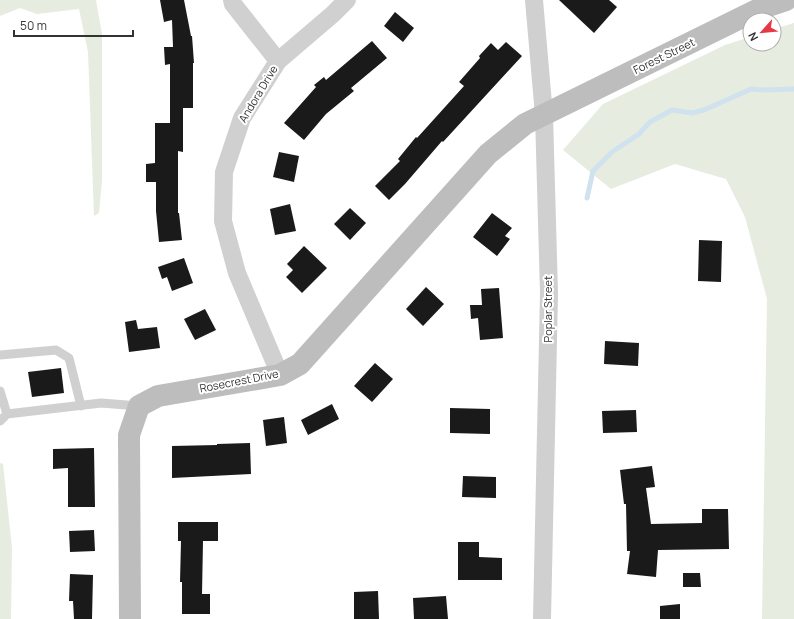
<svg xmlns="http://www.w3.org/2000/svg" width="794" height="619" font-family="Manrope,sans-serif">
	<rect width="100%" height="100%" fill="#fff"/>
	<!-- green -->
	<g fill="#e6ecdf">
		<polygon points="0,0 96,0 102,34 102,180 99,213 94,216 88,52 79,9 37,14 20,8 0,16"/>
		<polygon points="794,23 794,619 762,619 767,299 745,217 726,179 675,164 611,189 563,150 603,104 725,45 750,37 750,44 774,44 774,29"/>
		<polygon points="0,463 3,464 12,548 11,619 0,619"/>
	</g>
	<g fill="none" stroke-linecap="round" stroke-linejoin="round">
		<!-- stream -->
		<polyline stroke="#cfe2ee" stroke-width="5" points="587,198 593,171 612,152 639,134 650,122 672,110 692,113 704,110 751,89 764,90 794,89"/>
	</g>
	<!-- building -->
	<g fill="#1a1a1a">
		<polygon points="160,0 184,0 191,36 192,36 194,63 193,63 193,108 183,108 183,152 178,151 178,213 179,213 182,240 159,242 156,211 156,182 146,182 146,164 155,163 155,123 170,123 170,64 165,65 164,47 173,47 172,20 164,22"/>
		<polygon points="559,0 609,0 617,7 594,33"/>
		<polygon points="395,12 414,28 403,42 384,26"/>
		<polygon points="372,41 387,58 351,88 354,91 326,114 304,140 284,123 316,87 314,85 324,77 326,80"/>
		<polygon points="506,42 522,56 443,142 442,141 405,184 389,200 375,186 400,161 398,159 416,137 417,138 464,86 459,82 480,58 479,56 491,43 498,50"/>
		<polygon points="279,152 299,156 294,182 273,177"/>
		<polygon points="290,204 296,231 275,235 270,209"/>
		<polygon points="350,208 366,223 350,240 334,224"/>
		<polygon points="492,213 512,228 505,236 510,239 497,256 473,237"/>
		<polygon points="699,240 722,241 721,282 698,281"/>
		<polygon points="304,246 327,268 302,293 286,277 293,270 287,264"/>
		<polygon points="184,258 193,283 172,291 167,277 162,279 158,267"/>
		<polygon points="426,287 444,304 423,326 406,309"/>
		<polygon points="499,288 503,338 480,340 478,318 471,319 470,305 482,305 481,289"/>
		<polygon points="205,309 216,330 195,340 184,319"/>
		<polygon points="136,320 138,329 157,327 160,348 129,352 125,322"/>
		<polygon points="605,341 639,343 638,366 604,364"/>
		<polygon points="375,363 393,379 372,402 354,386"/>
		<polygon points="61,368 64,393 32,397 28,372"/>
		<polygon points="332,404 339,419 308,435 301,420"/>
		<polygon points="450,408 490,409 490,434 450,433"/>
		<polygon points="636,410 637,432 603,433 602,411"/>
		<polygon points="284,417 287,443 266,446 263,420"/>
		<polygon points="250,443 251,474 172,478 172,446 217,445 217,444"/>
		<polygon points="94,448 95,507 68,507 68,468 53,469 53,449"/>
		<polygon points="652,466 655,487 646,488 651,524 702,523 702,509 728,509 729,549 658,550 656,577 627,574 630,551 627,551 626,504 624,504 620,470"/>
		<polygon points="463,476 496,477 496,498 462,497"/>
		<polygon points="178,522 218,522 218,541 203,541 202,594 210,594 210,614 182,614 182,582 180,582 181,541 178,541"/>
		<polygon points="94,530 95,551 70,552 69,531"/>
		<polygon points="458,542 479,542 479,557 502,558 502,580 458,580"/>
		<polygon points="683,573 700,573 701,587 683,587"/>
		<polygon points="70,574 93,575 92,619 74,619 73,601 69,601"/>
		<polygon points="378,591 379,619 354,619 354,592"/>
		<polygon points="446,596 448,619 414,619 413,598"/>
		<polygon points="680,604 680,619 660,619 660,606"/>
	</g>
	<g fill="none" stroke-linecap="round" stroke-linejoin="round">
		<!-- lane -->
		<g stroke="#d0d0d0" stroke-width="9">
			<polyline points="0,355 56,350 69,358 81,406"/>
			<polyline points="0,391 7,414"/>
			<polyline points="0,421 7,414 101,403 139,406"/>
		</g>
		<!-- street -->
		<g stroke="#d0d0d0" stroke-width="18">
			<polyline points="232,0 233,4 278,61"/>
			<polyline points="534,0 544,115 549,293 542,619"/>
			<polyline points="280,375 237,273 223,221 224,172 242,118 278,61 333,14 347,0"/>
		</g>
		<!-- secondary -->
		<polyline stroke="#bdbdbd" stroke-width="22" points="130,619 129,435 139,406 158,396 280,375 300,364 488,154 525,124 759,9 786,0"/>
	</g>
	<g text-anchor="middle" stroke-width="4" stroke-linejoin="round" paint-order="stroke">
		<!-- street labels -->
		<g font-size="11" fill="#333" stroke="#fff">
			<text transform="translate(664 56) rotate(-26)" y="4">Forest Street</text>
			<text transform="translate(258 94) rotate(-59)" y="4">Andora Drive</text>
			<text transform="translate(548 309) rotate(-90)" y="4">Poplar Street</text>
			<text transform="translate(239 381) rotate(-11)" y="4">Rosecrest Drive</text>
		</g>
	</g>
	<!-- north arrow -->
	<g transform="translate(762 32) rotate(243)"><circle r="19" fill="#ffffff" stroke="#adadad"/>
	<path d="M0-3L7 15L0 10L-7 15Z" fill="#e63946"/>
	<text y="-6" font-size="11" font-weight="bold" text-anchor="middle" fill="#333333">N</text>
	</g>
	<!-- scale -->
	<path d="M14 30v6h119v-6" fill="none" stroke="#333333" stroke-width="2"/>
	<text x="20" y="30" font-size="12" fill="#333333" stroke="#ffffff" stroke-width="3" paint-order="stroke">50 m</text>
</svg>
